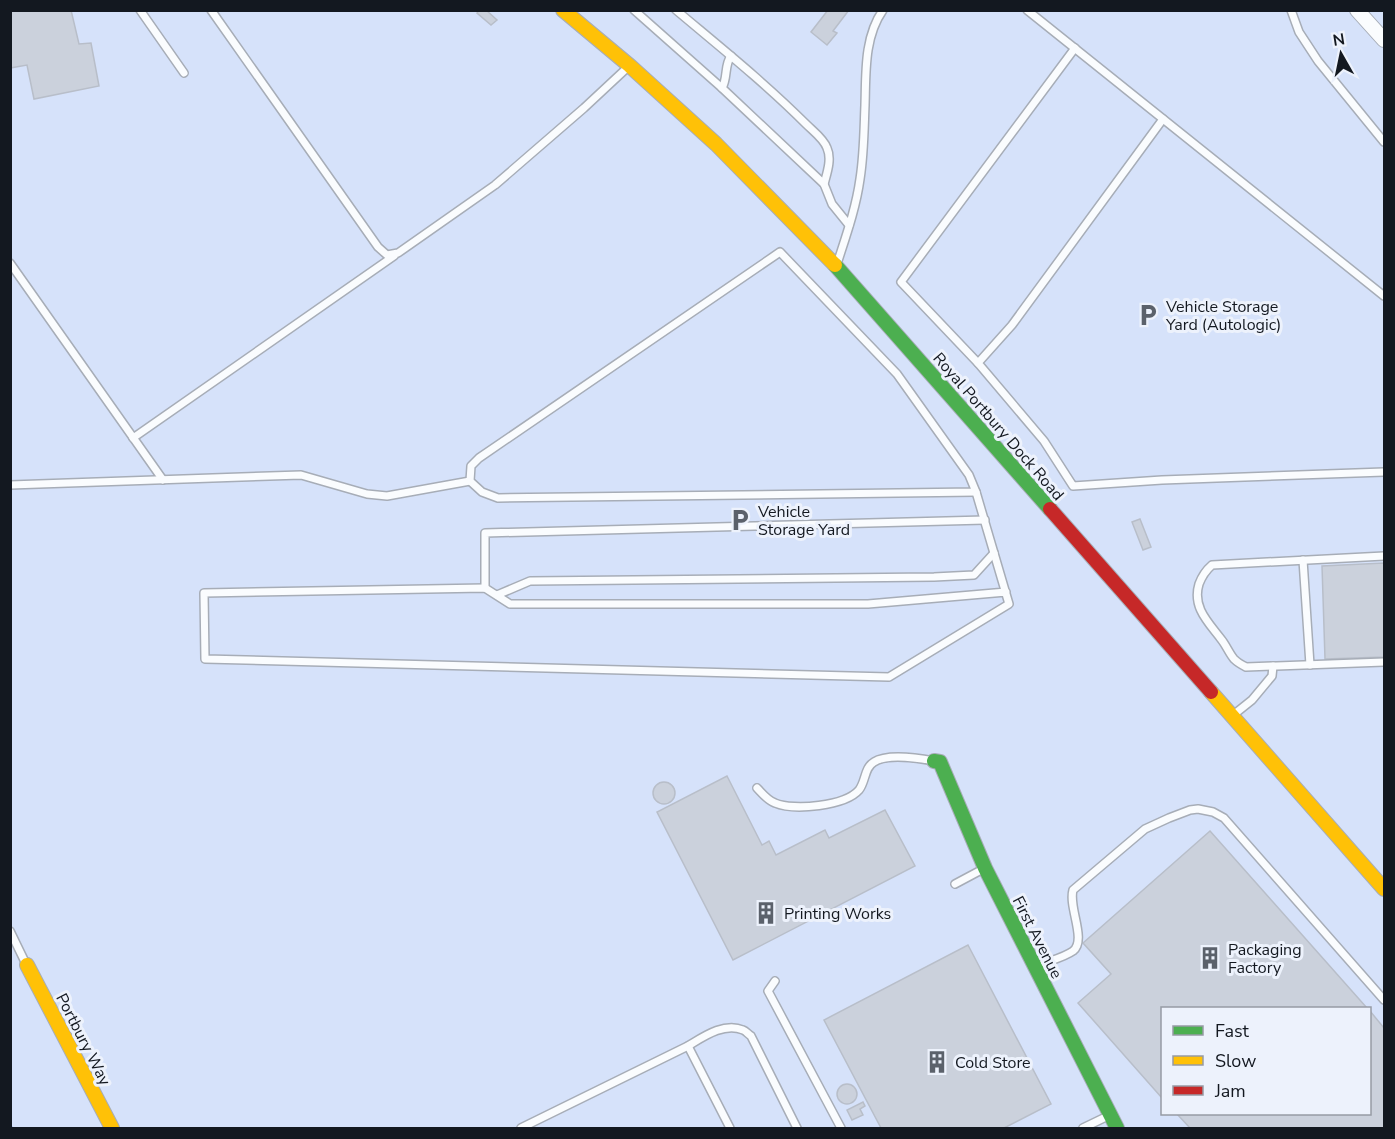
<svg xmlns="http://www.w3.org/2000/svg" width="1395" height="1139" font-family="'Nunito Sans',sans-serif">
	<rect width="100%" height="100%" fill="#e0e8f6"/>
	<!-- built -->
	<path fill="#d6e2fa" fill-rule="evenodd" d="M10 11H1384V1128H11ZM1162 1008H1370V1114H1162Z"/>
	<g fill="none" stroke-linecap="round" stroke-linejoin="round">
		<!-- stream -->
		<polyline stroke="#a7bdea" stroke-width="4.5" points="10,1128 11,1128"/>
	</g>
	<!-- building -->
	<g fill="#cbd1dc" stroke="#b8bec9" stroke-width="1.5">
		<polygon points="10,10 71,10 79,44 91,43 99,86 34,99 27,65 10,68"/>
		<polygon points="479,10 486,10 497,20 491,25 477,13"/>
		<polygon points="828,10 849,10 833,31 837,33 827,45 811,32"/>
		<polygon points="1140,519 1151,547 1143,550 1132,522"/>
		<polygon points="1384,563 1384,657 1325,659 1322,566"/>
		<polygon points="727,776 762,845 769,841 776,855 825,830 829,838 885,810 915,866 733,960 657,812"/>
		<circle cx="664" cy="793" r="11"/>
		<polygon points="1210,831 1367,1008 1162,1008 1162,1098 1078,1003 1111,974 1083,943"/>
		<polygon points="968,945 1051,1104 1004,1128 881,1128 824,1020"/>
		<polygon points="1370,1011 1384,1028 1384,1128 1190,1128 1177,1114 1370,1114"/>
		<circle cx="847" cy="1094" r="10"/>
		<polygon points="863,1102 865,1106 860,1109 863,1115 852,1120 847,1110"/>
	</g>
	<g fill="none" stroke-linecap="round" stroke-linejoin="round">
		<!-- lane casing -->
		<g stroke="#a7adb7" stroke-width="10">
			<g id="lane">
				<polyline points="140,10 184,73"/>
				<polyline points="211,10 378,247 387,255 398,253 495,185 584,108 628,67"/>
				<polyline points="634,10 722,88 824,184 832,204 849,225"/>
				<path d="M676 10C720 47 765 83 806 124 813 131 824 139 827 148 832 159 827 173 824 184"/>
				<polyline points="1027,10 1384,296"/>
				<polyline points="1291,10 1299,32 1318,61 1384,142"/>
				<path d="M722 88C728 78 724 65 731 56"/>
				<polyline points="1163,119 1012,325 978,363 1044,441 1073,486 1162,480 1384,472"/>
				<polygon points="780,252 897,374 969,475 976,492 498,498 482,492 470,481 471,466 479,458"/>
				<polyline points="10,263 163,480"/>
				<path d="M837 264C846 236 856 208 860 179 864 154 864 129 865 105 866 73 864 37 883 10"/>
				<polyline points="978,363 901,282 1075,48"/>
				<polyline points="133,438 394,256"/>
				<polyline points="10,485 301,475 367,494 387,496 470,481"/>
				<polyline points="976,492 1009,604 889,677 205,659 204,593 485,588 510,604 868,604 1006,592"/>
				<path d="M1384 556 1212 565C1205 571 1202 576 1199 584 1192 607 1208 622 1221 639 1226 645 1229 653 1234 659 1237 662 1242 665 1246 667L1384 662"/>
				<polyline points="1303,560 1310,665"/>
				<polyline points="485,588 485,533 985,520"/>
				<polyline points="497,595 530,581 934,577 974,575 994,553"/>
				<polyline points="1232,716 1252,700 1272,676 1273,666"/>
				<path d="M757 788C763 794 767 800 775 803 794 811 845 806 859 790 866 781 864 768 874 762 888 753 918 758 934 761"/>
				<polyline points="955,884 985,868"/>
				<polyline points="10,931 26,964"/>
				<path d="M1037 966C1048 961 1063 958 1073 951 1087 940 1068 907 1073 890L1145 829 1169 818 1190 810 1198 809 1213 812 1224 818 1384 1000"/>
				<polyline points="775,981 768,991 841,1128"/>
				<polyline points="688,1046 730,1128"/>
				<path d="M521 1128 688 1046C703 1037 724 1022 743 1030 746 1031 748 1034 751 1036L797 1128"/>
				<polyline points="1083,1128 1110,1115"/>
			</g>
		</g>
		<!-- street casing -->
		<g stroke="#a7adb7" stroke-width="16">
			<polyline id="street" points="1357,10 1384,40"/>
		</g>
		<!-- fast casing -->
		<g stroke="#a7adb7" stroke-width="16">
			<g id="fast">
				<polyline points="835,265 1050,509"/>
				<polyline points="934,761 940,762 985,868 1117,1128"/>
			</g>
		</g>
		<!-- slow casing -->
		<g stroke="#a7adb7" stroke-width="16">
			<g id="slow">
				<polyline points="563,10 630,66 716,144 835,265"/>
				<polyline points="1211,692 1384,889"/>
				<polyline points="27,965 112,1128"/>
			</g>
		</g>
		<!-- jam casing -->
		<g stroke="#a7adb7" stroke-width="16">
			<polyline id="jam" points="1050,509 1211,692"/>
		</g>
		<!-- lane -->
		<use href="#lane" stroke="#fafcfe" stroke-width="7"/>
		<!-- street -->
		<use href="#street" stroke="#fafcfe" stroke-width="14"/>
		<!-- fast -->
		<use href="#fast" stroke="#4caf50" stroke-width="14"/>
		<!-- slow -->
		<use href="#slow" stroke="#ffc107" stroke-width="14"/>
		<!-- jam -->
		<use href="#jam" stroke="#c62828" stroke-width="14"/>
	</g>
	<!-- icons -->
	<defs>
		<g id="parking-bare" transform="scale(1.8)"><path d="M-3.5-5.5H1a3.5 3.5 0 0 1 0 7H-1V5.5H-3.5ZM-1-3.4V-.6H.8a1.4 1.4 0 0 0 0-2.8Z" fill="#5b616b" stroke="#edf2fc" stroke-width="2.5" paint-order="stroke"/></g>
		<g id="building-bare" transform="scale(1.8)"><path d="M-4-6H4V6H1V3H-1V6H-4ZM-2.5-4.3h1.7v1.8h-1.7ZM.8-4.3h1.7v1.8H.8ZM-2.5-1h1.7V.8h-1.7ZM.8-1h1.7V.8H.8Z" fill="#5b616b" stroke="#edf2fc" stroke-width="2.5" paint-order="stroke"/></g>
	</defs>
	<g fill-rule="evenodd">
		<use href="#parking-bare" x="1148" y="315"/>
		<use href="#parking-bare" x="740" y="520"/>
		<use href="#building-bare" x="766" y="913"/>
		<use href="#building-bare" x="1210" y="958"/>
		<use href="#building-bare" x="937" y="1062"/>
	</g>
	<g text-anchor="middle" stroke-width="6" stroke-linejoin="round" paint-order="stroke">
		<!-- poi labels -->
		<g font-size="16" fill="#131820" stroke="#edf2fc" text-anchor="start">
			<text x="1166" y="312">Vehicle Storage<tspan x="1166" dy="18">Yard (Autologic)</tspan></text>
			<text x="758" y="517">Vehicle<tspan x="758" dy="18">Storage Yard</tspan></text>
			<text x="784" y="919">Printing Works</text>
			<text x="1228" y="955">Packaging<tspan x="1228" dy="18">Factory</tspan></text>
			<text x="955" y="1068">Cold Store</text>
		</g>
		<!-- street labels -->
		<g font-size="16" fill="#131820" stroke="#edf2fc">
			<text transform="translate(999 426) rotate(49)" y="6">Royal Portbury Dock Road</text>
			<text transform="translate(1038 937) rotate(63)" y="6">First Avenue</text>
			<text transform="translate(84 1039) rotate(63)" y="6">Portbury Way</text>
		</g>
	</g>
	<!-- border -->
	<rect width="1395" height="1139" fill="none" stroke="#131820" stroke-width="24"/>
	<!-- legend -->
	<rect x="1161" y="1007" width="210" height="108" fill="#edf2fc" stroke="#969ba4" stroke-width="1.5"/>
	<rect x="1173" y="1026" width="30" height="9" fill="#4caf50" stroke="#969ba4" stroke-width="1.5"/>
	<text x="1215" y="1037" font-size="18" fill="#131820">Fast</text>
	<rect x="1173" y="1056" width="30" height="9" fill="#ffc107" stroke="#969ba4" stroke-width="1.5"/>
	<text x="1215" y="1067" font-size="18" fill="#131820">Slow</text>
	<rect x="1173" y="1086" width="30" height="9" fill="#c62828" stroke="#969ba4" stroke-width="1.5"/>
	<text x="1215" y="1097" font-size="18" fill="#131820">Jam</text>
	<!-- north arrow -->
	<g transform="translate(1341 54) rotate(351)" stroke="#edf2fc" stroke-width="4.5" paint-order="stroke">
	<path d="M0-4.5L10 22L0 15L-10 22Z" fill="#131820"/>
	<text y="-9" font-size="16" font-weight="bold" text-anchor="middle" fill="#131820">N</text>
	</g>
</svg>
